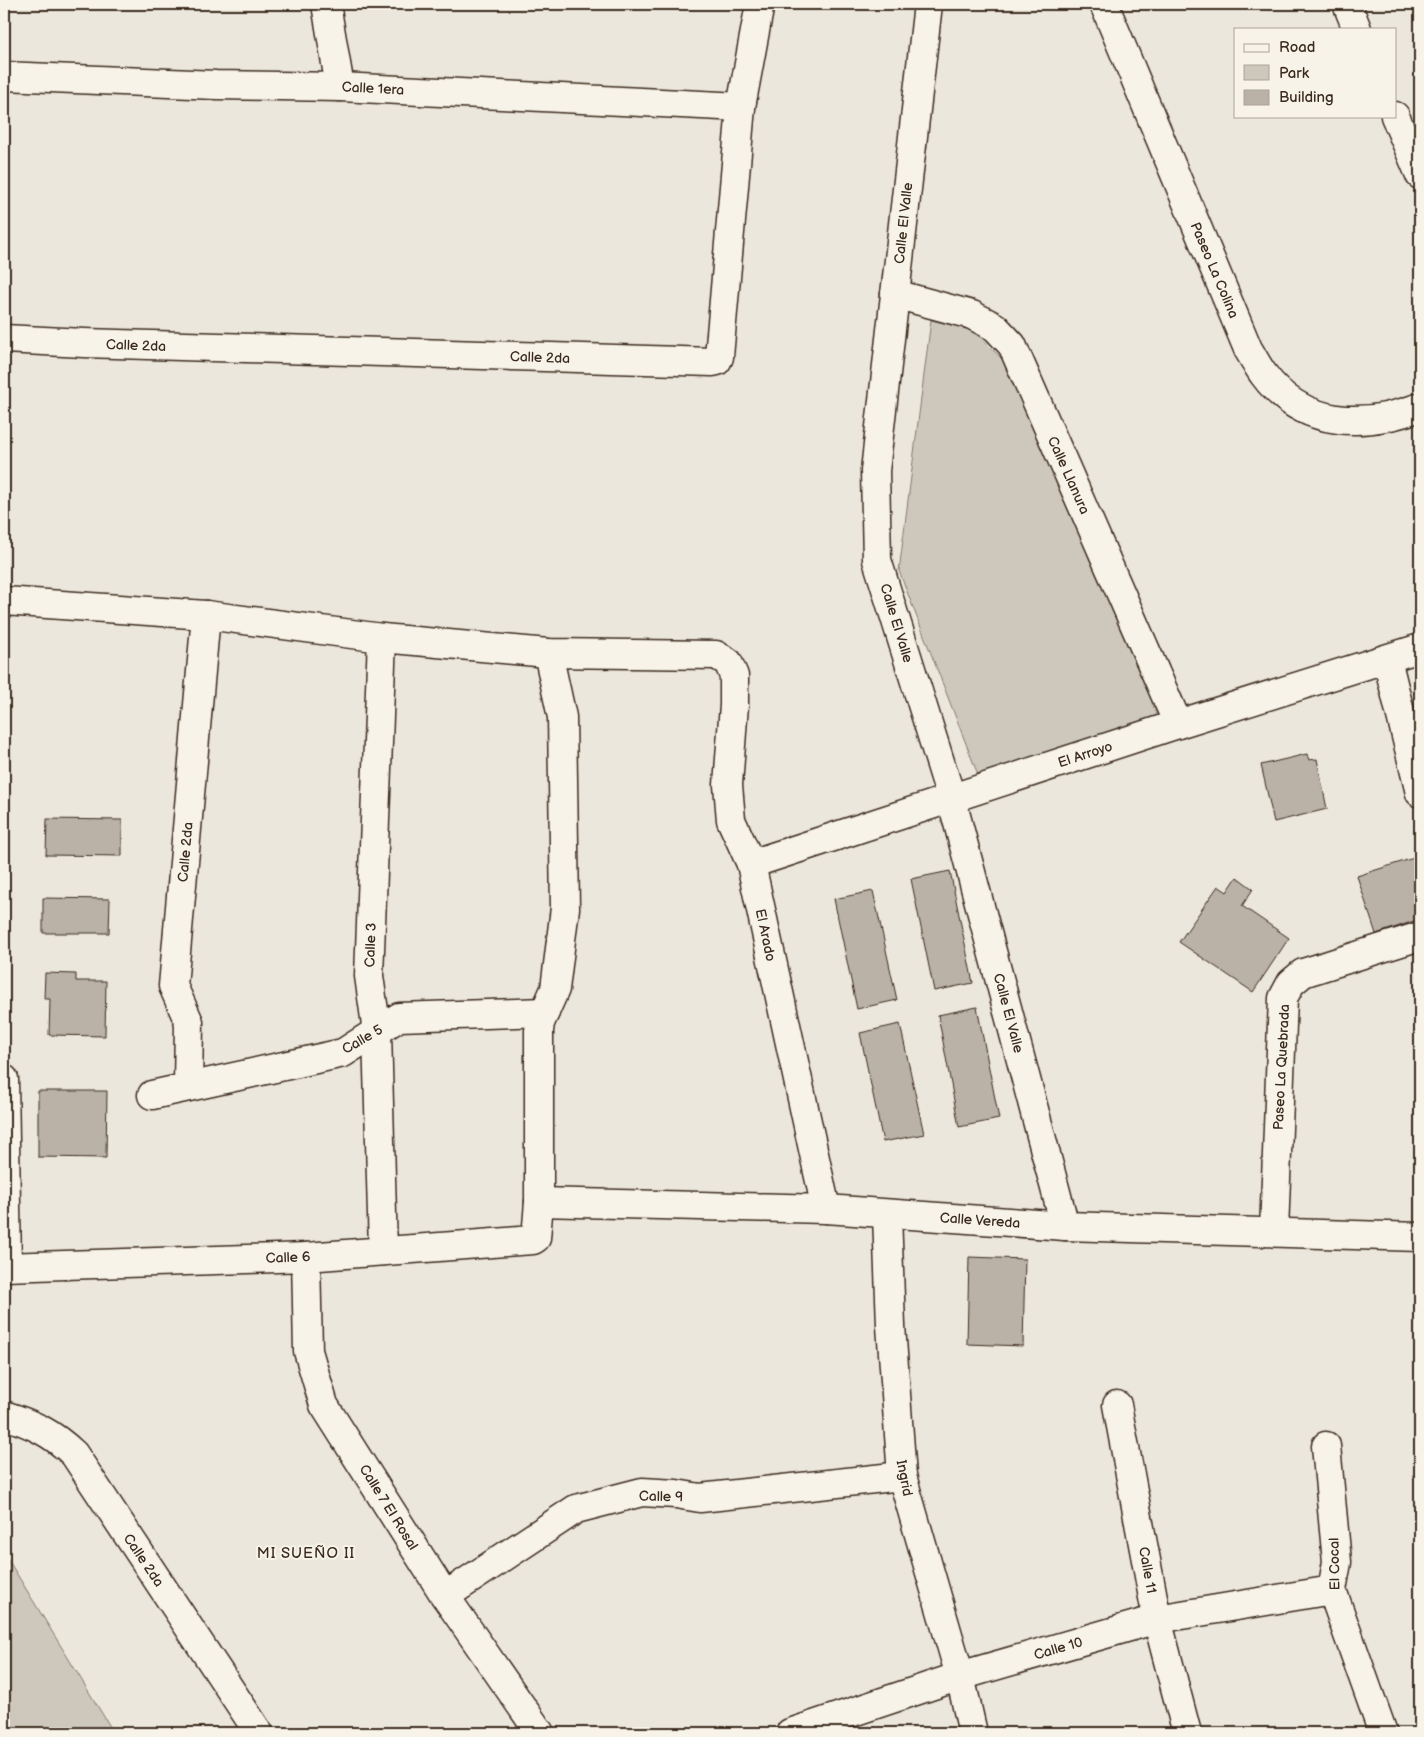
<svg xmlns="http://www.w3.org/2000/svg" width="1424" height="1737" font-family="'Balsamiq Sans',sans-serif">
	<rect width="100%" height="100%" fill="#ece7dc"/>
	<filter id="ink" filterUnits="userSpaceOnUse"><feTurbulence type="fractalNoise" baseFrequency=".02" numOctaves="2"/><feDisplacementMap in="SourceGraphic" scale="10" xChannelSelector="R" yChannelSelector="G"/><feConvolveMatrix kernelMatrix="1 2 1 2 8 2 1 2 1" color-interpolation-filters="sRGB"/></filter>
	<g filter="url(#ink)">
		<!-- green -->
		<g fill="#cec8bc" stroke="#84796d">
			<polygon points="931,320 972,330 1017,373 1183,713 982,785 899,571"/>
			<polygon points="4,1553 114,1733 4,1733"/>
		</g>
		<!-- building -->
		<g fill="#bab2a7" stroke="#3b2a1e">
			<polygon points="1307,754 1309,760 1317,759 1327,809 1274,822 1261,765"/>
			<polygon points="47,819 122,820 122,856 46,855"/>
			<polygon points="1420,856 1420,919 1376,934 1357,876"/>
			<polygon points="950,871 973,983 934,991 911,879"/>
			<polygon points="1237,877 1253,889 1242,906 1289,938 1253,992 1179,942 1218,886 1227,892"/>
			<polygon points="873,891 897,1000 857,1009 834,899"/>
			<polygon points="43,898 110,899 109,933 43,933"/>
			<polygon points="45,973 76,974 76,981 106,981 105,1036 49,1035 50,999 44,999"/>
			<polygon points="977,1007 999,1119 959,1127 938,1015"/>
			<polygon points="900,1024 924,1134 883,1142 860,1033"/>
			<polygon points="38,1091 107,1091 106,1158 38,1157"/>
			<polygon points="969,1257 1025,1259 1023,1346 967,1344"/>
		</g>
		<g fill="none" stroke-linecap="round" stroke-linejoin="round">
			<!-- minor casing -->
			<g stroke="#3b2a1e" stroke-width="31">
				<g id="minor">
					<polyline points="326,4 340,87"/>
					<polyline points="928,4 875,471 877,560 951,797 1065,1226"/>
					<path d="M1104 4 1248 349C1253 357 1258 367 1264 375 1303 428 1364 428 1420 407"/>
					<polyline points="1347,4 1357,29"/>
					<polyline points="4,76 216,85 340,87 741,107"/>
					<polyline points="1395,116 1420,175"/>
					<polyline points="895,294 972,315 995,327 1012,345 1178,724"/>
					<polyline points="4,339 84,343 713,362 717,361 719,357 741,107 760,4"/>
					<polyline points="4,601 206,615 382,638 548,653 716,655 728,662 734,676 734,705 728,785 731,820 751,864 826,1209"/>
					<polyline points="382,638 369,976 377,1032 383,1251"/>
					<polyline points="1387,659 1420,793"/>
					<polyline points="751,864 1178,724 1420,648"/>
					<polyline points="4,1079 7,1267"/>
					<polyline points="188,1087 189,1022 173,986 206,615"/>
					<polyline points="152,1095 343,1053 399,1017 545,1012"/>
					<polyline points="539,1202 826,1209 1065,1226 1420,1237"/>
					<polyline points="887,1214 891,1326 902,1476 960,1676 973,1733"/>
					<polyline points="1274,1231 1283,998 1291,983 1303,973 1420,936"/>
					<polyline points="306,1257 308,1351 324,1405 445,1596 540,1733"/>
					<polyline points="4,1267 306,1257 533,1240 536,1238 539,1202 539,1031 540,1023 555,989 565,908 562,717 548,653"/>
					<polyline points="1117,1405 1157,1619 1187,1733"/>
					<path d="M4 1415C33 1424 52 1433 74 1454L259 1733"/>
					<polyline points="1326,1446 1337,1562 1332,1590 1383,1733"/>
					<polyline points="445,1596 576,1509 642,1492 676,1494 700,1498 902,1476"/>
					<polyline points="790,1733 960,1676 1157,1619 1332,1590"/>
				</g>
			</g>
			<!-- minor -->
			<use href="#minor" stroke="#f7f3e8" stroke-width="28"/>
		</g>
	</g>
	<g text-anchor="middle" stroke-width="4" stroke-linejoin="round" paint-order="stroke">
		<!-- street labels -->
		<g font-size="14" fill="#3b2a1e" stroke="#f7f3e8">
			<text transform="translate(373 88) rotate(3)" y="5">Calle 1era</text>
			<text transform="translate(903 223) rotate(-84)" y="5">Calle El Valle</text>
			<text transform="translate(1215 270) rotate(67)" y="5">Paseo La Colina</text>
			<text transform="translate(136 345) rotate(2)" y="5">Calle 2da</text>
			<text transform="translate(540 357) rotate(2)" y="5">Calle 2da</text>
			<text transform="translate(1069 475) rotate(66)" y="5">Calle Llanura</text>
			<text transform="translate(897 623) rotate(73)" y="5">Calle El Valle</text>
			<text transform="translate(1085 754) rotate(-18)" y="5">El Arroyo</text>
			<text transform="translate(185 852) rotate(-85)" y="5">Calle 2da</text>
			<text transform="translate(766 935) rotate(78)" y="5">El Arado</text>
			<text transform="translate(370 945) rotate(-88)" y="5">Calle 3</text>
			<text transform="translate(1009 1013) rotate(75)" y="5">Calle El Valle</text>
			<text transform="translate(362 1039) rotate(-30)" y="5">Calle 5</text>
			<text transform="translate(1281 1067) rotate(-87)" y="5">Paseo La Quebrada</text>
			<text transform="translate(980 1220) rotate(4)" y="5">Calle Vereda</text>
			<text transform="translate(288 1257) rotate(-2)" y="5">Calle 6</text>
			<text transform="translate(905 1478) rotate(79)" y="5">Ingrid</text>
			<text transform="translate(661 1496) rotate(1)" y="5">Calle 9</text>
			<text transform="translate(389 1507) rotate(58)" y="5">Calle 7 El Rosal</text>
			<text transform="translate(144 1560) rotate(56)" y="5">Calle 2da</text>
			<text transform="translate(1334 1564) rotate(-91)" y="5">El Cocal</text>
			<text transform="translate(1148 1570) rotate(80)" y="5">Calle 11</text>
			<text transform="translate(1058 1648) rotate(-16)" y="5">Calle 10</text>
		</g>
		<!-- neighbourhood labels -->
		<g font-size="15" letter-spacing="1" fill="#3b2a1e" stroke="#f7f3e8">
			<text x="306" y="1558">MI SUEÑO II</text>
		</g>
	</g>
	<!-- margin -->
	<rect width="1424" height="1737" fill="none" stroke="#f7f3e8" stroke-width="20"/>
	<rect x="10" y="10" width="1404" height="1717" fill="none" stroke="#3b2a1e" stroke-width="2" filter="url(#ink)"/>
	<!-- legend -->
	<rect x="1234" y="28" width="162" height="90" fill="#f7f3e8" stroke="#aca397"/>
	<rect x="1244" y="44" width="25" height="8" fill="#f7f3e8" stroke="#aca397"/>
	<text x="1279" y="52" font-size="15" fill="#3b2a1e">Road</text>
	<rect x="1244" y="65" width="25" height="15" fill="#cec8bc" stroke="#aca397"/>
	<text x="1279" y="78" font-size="15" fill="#3b2a1e">Park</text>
	<rect x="1244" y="90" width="25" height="15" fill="#bab2a7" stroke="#aca397"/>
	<text x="1279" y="102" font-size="15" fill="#3b2a1e">Building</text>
</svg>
